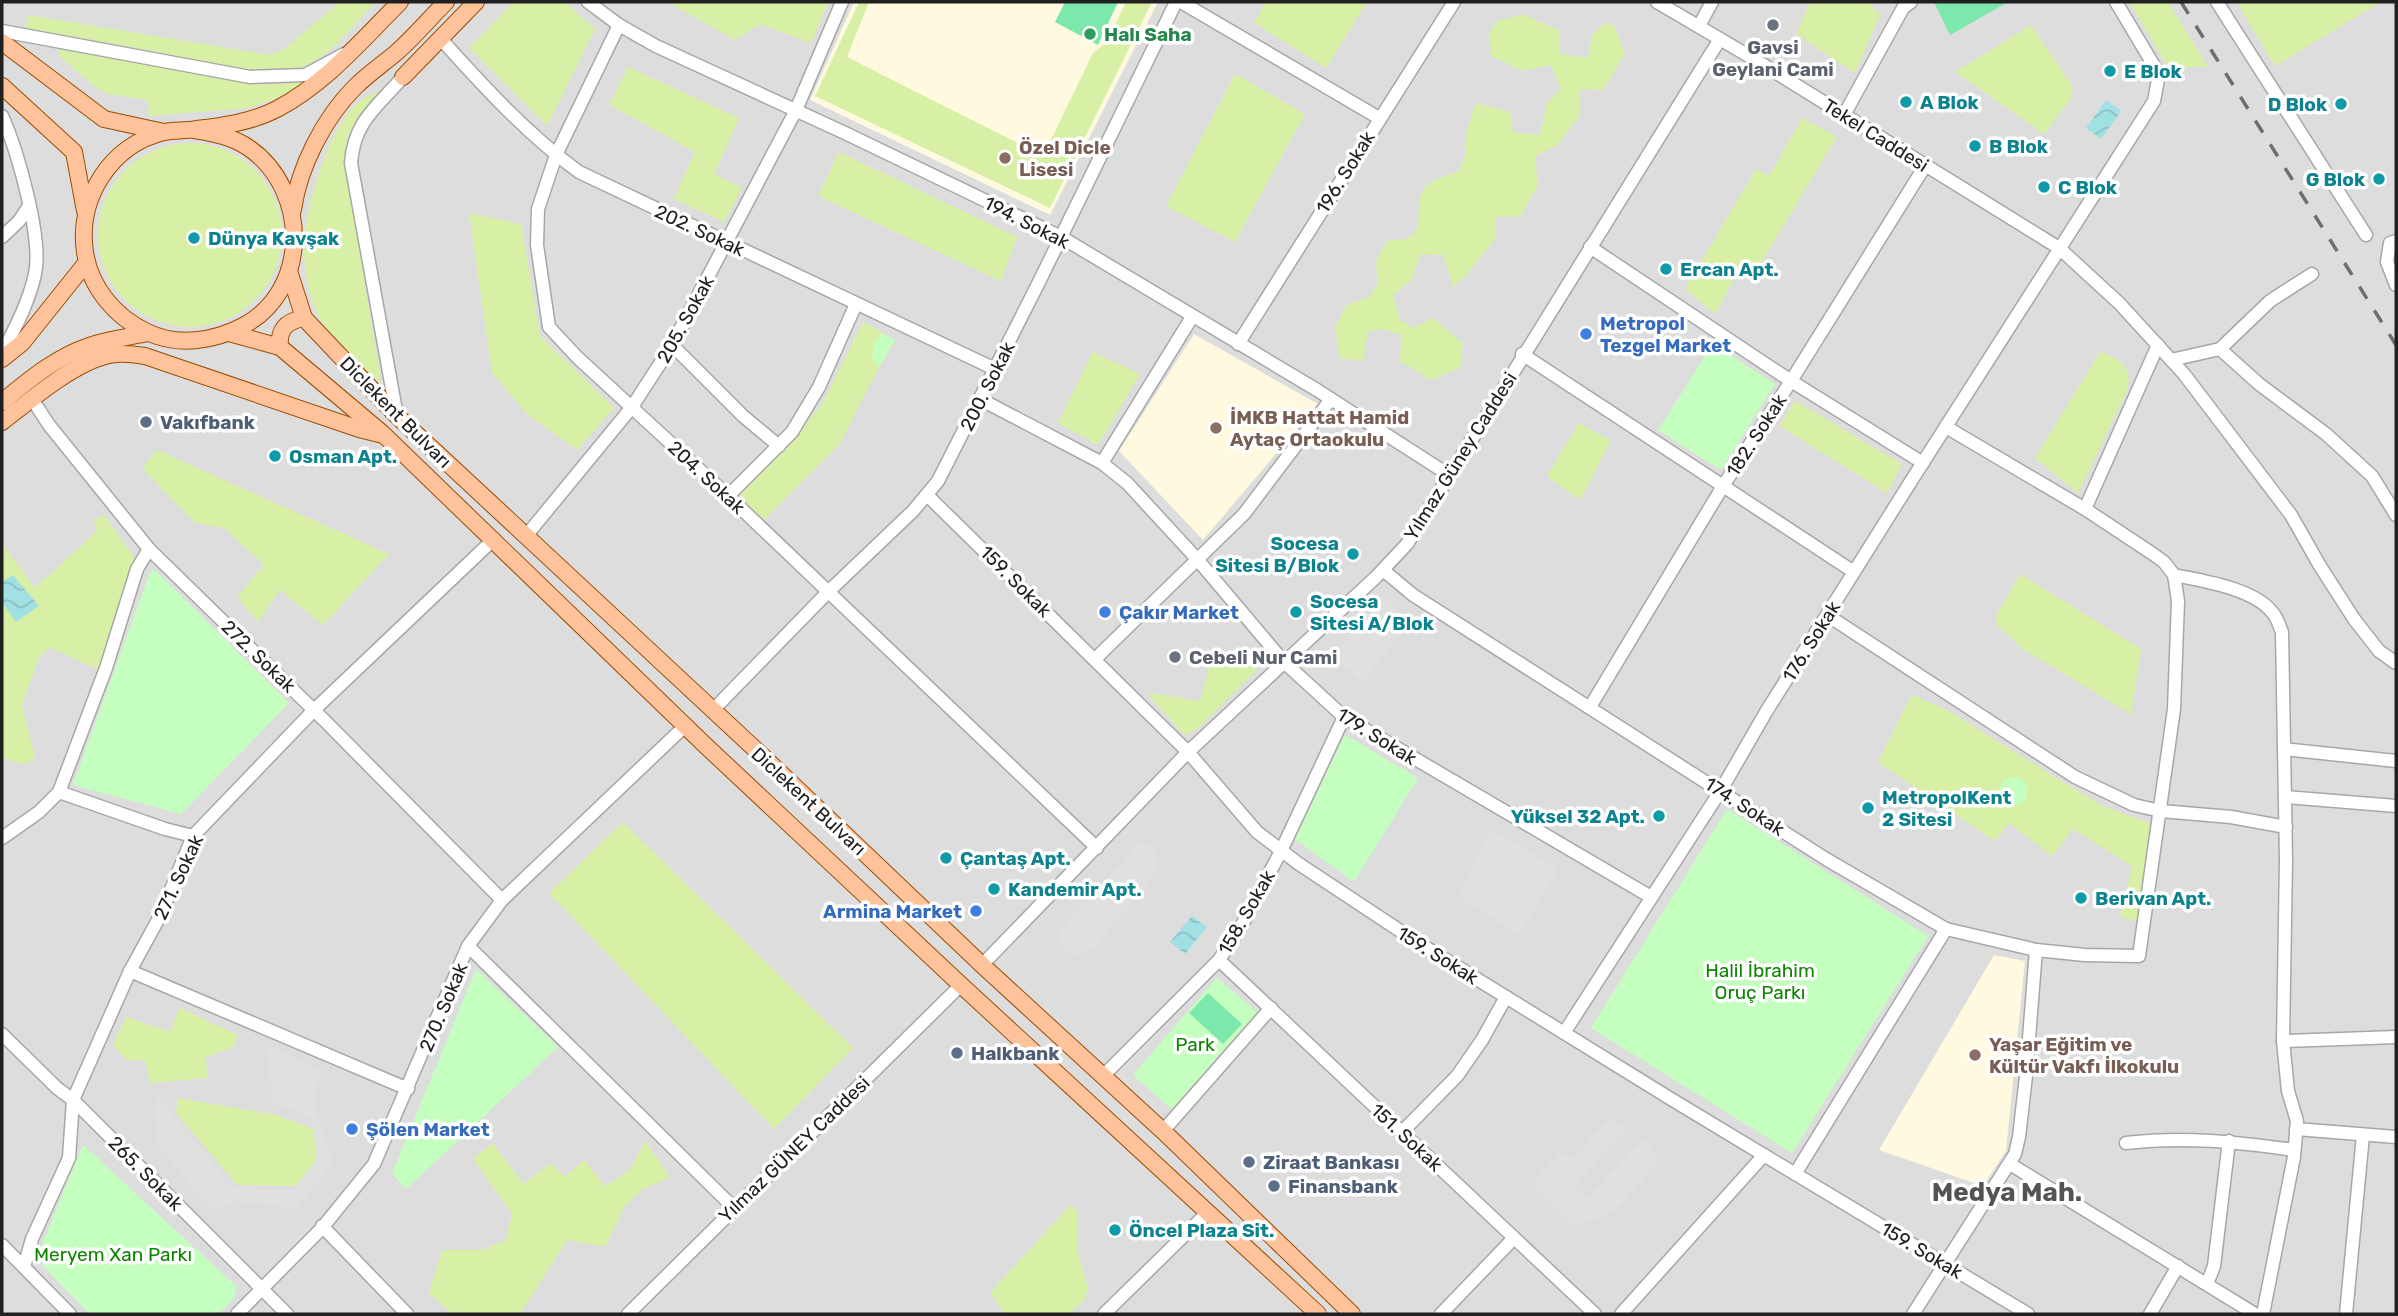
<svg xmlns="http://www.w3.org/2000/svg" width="2398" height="1316" font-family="Rubik,sans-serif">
	<defs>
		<pattern id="water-waves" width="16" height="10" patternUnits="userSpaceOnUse" patternTransform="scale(1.75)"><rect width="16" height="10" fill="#a1e0e3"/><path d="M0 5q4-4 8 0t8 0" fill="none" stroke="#8ac0c2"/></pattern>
	</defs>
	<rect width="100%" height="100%" fill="#f1ebe5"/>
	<!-- residential -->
	<rect fill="#dedddd" x="2" y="2" width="2394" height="1312"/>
	<!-- education -->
	<g fill="#fff9e0">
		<polygon points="854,2 1158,2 1050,215 810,100"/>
		<polygon points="1194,334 1318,404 1203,540 1119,451"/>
		<polygon points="1994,955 2025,961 2006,1151 1983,1186 1879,1150"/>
	</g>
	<!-- grass -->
	<g fill="#d8f0a6">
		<path d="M340 2H376C356 22 331 56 305 66 267 80 202 61 162 53 116 45 70 36 25 28L29 15 270 55 283 50Z"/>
		<polygon points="514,2 564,2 595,29 547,126 469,48"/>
		<polygon points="668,2 828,2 811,43 760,24 735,40"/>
		<polygon points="859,2 869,2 847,57 1043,156 1093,53 1107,42 1126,2 1152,2 1050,208 815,96"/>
		<polygon points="1266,2 1367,2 1326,68 1254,23"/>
		<polygon points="1810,2 1868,2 1880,15 1855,73 1796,34"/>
		<polygon points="2129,2 2168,2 2208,67 2168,67"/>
		<polygon points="2240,2 2381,2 2275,66 2237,3"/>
		<path d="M1523 14 1560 31V54L1588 58 1592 35 1603 24 1614 25 1625 53 1603 90 1580 89V115L1557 145 1535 157 1538 185 1521 216 1496 217V238L1467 274 1453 287 1443 255 1420 254 1411 280 1393 295 1400 320 1413 328 1433 318 1463 344 1460 368 1431 380 1400 361 1401 335 1382 329 1368 331 1363 361 1339 358 1335 327 1347 305 1369 297 1378 284 1376 261 1388 240C1440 243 1404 203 1429 184 1437 178 1450 175 1460 171L1465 154 1467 130 1476 103 1510 112 1513 132 1540 135 1547 103 1561 89 1551 65 1522 71 1491 56 1489 34 1497 21Z"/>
		<polygon points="2031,25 2071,84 2072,97 2044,134 1955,72"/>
		<polygon points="60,49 212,77 285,84 312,80 283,96 248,108 149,116 148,100 107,94 93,85 58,55"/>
		<polygon points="628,67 739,118 714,174 742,188 724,222 674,199 695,152 609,105"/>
		<polygon points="1235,74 1305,114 1235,242 1166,206"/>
		<path d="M379 91C358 118 344 128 345 163L381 382C296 328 289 247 324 160 332 140 343 115 360 101 365 96 373 94 379 91Z"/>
		<polygon points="1802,118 1837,137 1755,273 1741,266 1715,314 1685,289 1756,169 1769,176"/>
		<circle cx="190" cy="235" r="92"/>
		<polygon points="839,152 1017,237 1001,281 818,196"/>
		<polygon points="469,213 521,224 540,336 614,408 577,450 527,414 492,373"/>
		<polygon points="863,322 895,340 869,386 840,444 764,520 739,496 821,406"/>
		<polygon points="1093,352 1140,374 1098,445 1058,423"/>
		<path d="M2100 352C2121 358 2133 369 2127 391L2078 493 2035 458Z"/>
		<polygon points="1795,401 1902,464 1887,493 1779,426"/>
		<polygon points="1579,423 1611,441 1580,500 1547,476"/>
		<polygon points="157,450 389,554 323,625 280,590 258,622 237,597 264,565 224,528 195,523 142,468"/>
		<polygon points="104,515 136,560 99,670 49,647 38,660 22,705 35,759 21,764 2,758 2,544 35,588 97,531 93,521"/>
		<polygon points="2020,574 2141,649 2131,714 2023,649 1997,625 1996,616"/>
		<polygon points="1211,659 1258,669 1196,730 1184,735 1146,692 1200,701"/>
		<polygon points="1912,695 1947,710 2102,806 2152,824 2137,921 2120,917 2132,866 2073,829 2052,856 2009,823 1995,841 1878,762"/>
		<polygon points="623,822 853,1048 774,1129 549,893"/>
		<polygon points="180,1008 238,1035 232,1048 206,1057 207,1078 150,1083 145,1061 126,1060 113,1045 126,1017 170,1032"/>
		<polygon points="178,1098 276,1115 314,1129 316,1160 296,1186 237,1185 176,1113"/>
		<polygon points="645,1141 670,1177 643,1189 625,1206 605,1247 567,1240 520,1314 452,1314 429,1293 442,1250 483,1250 506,1240 512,1213 473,1159 492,1143 524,1184 550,1163 565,1177 584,1160 605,1186 630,1170"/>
		<polygon points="1071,1204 1077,1212 1077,1251 1088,1288 1085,1299 1069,1314 1003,1314 1004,1312 990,1293"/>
	</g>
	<!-- park -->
	<g fill="#c5ffbf">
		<polygon points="882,333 895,340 879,367 872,357 874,345"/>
		<polygon points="1713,344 1775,384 1721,470 1658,430"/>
		<polygon points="154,569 289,703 181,814 73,785 149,575"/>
		<polygon points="1345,735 1418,778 1354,882 1295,839"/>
		<circle cx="2014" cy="791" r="14"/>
		<polygon points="1727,809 1928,936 1792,1153 1591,1028"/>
		<polygon points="476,969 558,1047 406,1189 392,1174"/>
		<polygon points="1217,978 1257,1012 1172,1109 1133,1075"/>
		<polygon points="83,1145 237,1287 233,1300 218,1314 90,1314 44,1267 38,1254"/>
	</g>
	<!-- pitch -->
	<g fill="#7ce8ab">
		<polygon points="1065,2 1118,2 1098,45 1055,22"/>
		<polygon points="1934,2 2008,2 1950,35"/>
		<polygon points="1208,993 1242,1024 1223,1044 1189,1013"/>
	</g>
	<!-- parking -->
	<g fill="#e0e0e0">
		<polygon points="1384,598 1411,621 1362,683 1331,654"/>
		<polygon points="1491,829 1559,869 1519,935 1458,896"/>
		<polygon points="1141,841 1157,852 1158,870 1095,947 1073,957 1055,936"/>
		<polygon points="266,1044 321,1071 313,1102 334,1162 296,1208 233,1201 214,1213 157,1144 155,1094 234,1188 293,1190 317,1160 312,1119 273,1101"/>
		<polygon points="1611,1116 1627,1130 1573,1186 1586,1199 1643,1139 1661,1160 1614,1211 1598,1219 1573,1224 1530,1185 1559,1153 1572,1159"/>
	</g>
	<!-- water -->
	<g fill="url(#water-waves)">
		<polygon points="2106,100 2121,111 2101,139 2086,128"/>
		<polygon points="13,575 39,606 16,622 2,602 2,582"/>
		<polygon points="1192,916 1207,927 1185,954 1170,942"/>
	</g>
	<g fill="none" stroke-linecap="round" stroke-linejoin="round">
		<!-- minor casing -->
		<g stroke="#a7a7a7" stroke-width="15">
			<g id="minor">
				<polyline points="588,2 619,25 656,46 845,133 1061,237 1317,390 1449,475"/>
				<polyline points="1181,2 1379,118"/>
				<polyline points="1657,2 1754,59 2059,248 2119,303 2184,374 2291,515 2320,566 2354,619 2379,651 2396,663"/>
				<polyline points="2217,2 2366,235"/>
				<polyline points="619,25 556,155 538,209 537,245 549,327 577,357 728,496 1097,848"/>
				<polyline points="1699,26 1712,2"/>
				<polyline points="2,31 250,77 305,75 344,54"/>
				<path d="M441 39C483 86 528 135 579 172L995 369"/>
				<polyline points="1844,115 1903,8 1911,2"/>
				<path d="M2 116C17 149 43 239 35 274 29 302 15 328 2 354"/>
				<polyline points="2,237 19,221 29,206"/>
				<polyline points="2396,241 2390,243 2387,262 2396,285"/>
				<polyline points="1590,247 1791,381 1923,463"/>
				<polyline points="1238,344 1454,2"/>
				<polyline points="672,345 743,416 779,446"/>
				<polyline points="2220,349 2259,384 2326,434 2372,476 2396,515"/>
				<polyline points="1522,354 1854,572"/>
				<polyline points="2171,360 2220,349 2270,301 2312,274"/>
				<polyline points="32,399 49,425 149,549 325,721 502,900"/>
				<polyline points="980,399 1102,463 1127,483 1197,559 1284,662 1344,717 1651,897"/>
				<path d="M397 416 351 163C354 121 377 107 403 77"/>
				<polyline points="1102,463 1192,317"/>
				<polyline points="927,495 1188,752 1257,832 1299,864 1417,942 1671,1099 2028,1314"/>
				<polyline points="728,496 792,432 819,387 856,304"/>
				<polyline points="2085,509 2158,345"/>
				<polyline points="526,536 632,407 672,345 796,110 842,2"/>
				<polyline points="1383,570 1413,595 1826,859 1946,929 2036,950 2085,955 2139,956 2174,709 2178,601 2174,575 2164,562 2153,554 2085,509 1946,427"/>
				<path d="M2174 575C2202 581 2253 588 2272 612 2277 617 2279 625 2282 632L2286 860 2283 1041 2288 1091 2297 1121 2294 1157 2263 1314"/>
				<polyline points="1827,615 2075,777 2134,805 2161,811 2231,817 2286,827"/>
				<polyline points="1095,659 1244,514 1331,399"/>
				<polyline points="1590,707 1723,486 1791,381 1925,166"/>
				<polyline points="713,710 828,592 913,511 938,481 1038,284 1176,2"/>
				<polyline points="2284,749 2396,761"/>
				<polyline points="59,792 165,829 193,836"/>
				<polyline points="2285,797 2396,806"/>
				<polyline points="2,838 39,812 59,792 106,668 137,569 149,549"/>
				<polyline points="468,946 734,1208"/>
				<polyline points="1219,960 1595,1314"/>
				<polyline points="982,965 1188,752 1376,577 1407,544 1720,39"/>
				<polyline points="130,971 408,1089"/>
				<polyline points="1564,1033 1721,790 1766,712 1913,478 2154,101 2159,74 2116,2"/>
				<polyline points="2,1034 57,1088 73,1100 287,1314"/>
				<polyline points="2283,1041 2396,1037"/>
				<polyline points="1103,1076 1219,960 1243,923 1281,851 1344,717"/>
				<polyline points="2296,1129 2396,1137"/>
				<polyline points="1163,1131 1271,1008"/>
				<polyline points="1402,1132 1457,1076 1482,1040 1506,997"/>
				<path d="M2126 1143C2185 1136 2236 1142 2294 1150"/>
				<polyline points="2010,1164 2255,1314"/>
				<polyline points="1795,1174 1946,929"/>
				<polyline points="322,1226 407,1314"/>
				<polyline points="2,1245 70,1314"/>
				<polyline points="24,1267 32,1239 69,1158 73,1100 130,971 160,916 193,836 314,710 494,539"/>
				<polyline points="2207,1284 2214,1266 2229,1141"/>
				<polyline points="237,1314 322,1228 374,1164 468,946 502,900 685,726"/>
				<polyline points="628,1314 961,985"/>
				<polyline points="1104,1314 1208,1212"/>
				<polyline points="1441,1314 1514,1238"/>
				<polyline points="1621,1314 1764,1155"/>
				<polyline points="1913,1314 2015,1154 2019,1137 2026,1076 2036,950"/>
				<polyline points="2150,1314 2178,1266"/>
				<polyline points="2346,1314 2363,1135"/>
			</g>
		</g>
		<!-- major casing -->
		<g stroke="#9b4c00" stroke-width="18">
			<g id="major">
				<polyline points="2,42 104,119 164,132"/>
				<polyline points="403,77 476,2"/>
				<polyline points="2,86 74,152 85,211"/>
				<path d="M194 130C214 133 233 137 249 148 309 190 311 290 243 326 214 341 178 347 147 332 115 317 90 287 85 252 77 199 110 145 164 132 174 130 185 131 196 129 223 126 252 122 277 109 326 83 362 40 400 2"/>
				<path d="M293 210C299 167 324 118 355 87 368 74 383 64 397 52 414 37 430 18 446 2"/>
				<polyline points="289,271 304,318 397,416 771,764 982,965 1163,1131 1352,1314"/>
				<polyline points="229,333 280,347 382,433 706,746 961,985 1318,1314"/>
				<path d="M280 347C278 329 287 321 304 318"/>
				<polyline points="2,359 22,343 86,263"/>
				<path d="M2 402C29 380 56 357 89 346 108 339 129 337 148 333"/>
				<path d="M2 422C28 402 70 366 102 357 116 352 131 354 145 356L359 429 383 435"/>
			</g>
		</g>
		<!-- minor -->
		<use href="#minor" stroke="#fff" stroke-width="12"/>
		<!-- major -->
		<use href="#major" stroke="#ffc39c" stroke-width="16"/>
		<!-- rail -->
		<polyline stroke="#6e6e6e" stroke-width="3.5" stroke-dasharray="14 14" stroke-linecap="butt" points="2181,2 2396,345"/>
	</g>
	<!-- markers -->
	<g fill="#6b7280" stroke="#fff" stroke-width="2.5">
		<circle cx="1773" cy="25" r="7"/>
		<circle cx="1175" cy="657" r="7"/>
	</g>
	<circle fill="#2e9e5b" stroke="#fff" stroke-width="2.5" cx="1090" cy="34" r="7"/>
	<g fill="#0f9aa8" stroke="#fff" stroke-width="2.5">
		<circle cx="2110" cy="71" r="7"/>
		<circle cx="1906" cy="102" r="7"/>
		<circle cx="2341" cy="104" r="7"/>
		<circle cx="1975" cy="146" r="7"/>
		<circle cx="2379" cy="179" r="7"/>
		<circle cx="2044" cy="187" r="7"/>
		<circle cx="194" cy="238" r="7"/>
		<circle cx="1666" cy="269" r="7"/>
		<circle cx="275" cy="456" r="7"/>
		<circle cx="1353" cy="554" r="7"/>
		<circle cx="1296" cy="612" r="7"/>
		<circle cx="1868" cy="808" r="7"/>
		<circle cx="1659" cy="816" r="7"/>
		<circle cx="946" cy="858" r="7"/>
		<circle cx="994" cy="889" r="7"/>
		<circle cx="2081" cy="898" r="7"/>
		<circle cx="1115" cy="1230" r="7"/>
	</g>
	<g fill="#8d6e63" stroke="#fff" stroke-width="2.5">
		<circle cx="1005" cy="158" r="7"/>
		<circle cx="1216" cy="428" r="7"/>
		<circle cx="1975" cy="1055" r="7"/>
	</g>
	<g fill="#3f7fe0" stroke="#fff" stroke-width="2.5">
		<circle cx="1586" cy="334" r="7"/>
		<circle cx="1105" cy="612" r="7"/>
		<circle cx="976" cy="911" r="7"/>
		<circle cx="352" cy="1129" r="7"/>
	</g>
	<g fill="#5c6f8a" stroke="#fff" stroke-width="2.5">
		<circle cx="146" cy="422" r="7"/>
		<circle cx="957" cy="1053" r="7"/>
		<circle cx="1249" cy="1162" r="7"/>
		<circle cx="1274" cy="1186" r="7"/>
	</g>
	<g text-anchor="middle" stroke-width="7" stroke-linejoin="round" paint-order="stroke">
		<!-- leisure labels -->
		<g font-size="19" font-weight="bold" fill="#27864d" stroke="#fff" text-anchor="start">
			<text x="1104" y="41">Halı Saha</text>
		</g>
		<!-- worship labels -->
		<g font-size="19" font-weight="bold" fill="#5b616d" stroke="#fff">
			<text x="1773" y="54">Gavsi<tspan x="1773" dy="22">Geylani Cami</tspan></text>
			<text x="1189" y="664" text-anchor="start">Cebeli Nur Cami</text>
		</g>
		<!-- culture labels -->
		<g font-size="19" font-weight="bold" fill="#0d838f" stroke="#fff" text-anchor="start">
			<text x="2124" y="78">E Blok</text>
			<text x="1920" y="109">A Blok</text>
			<text x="2327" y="111" text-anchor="end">D Blok</text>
			<text x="1989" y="153">B Blok</text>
			<text x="2365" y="186" text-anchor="end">G Blok</text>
			<text x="2058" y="194">C Blok</text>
			<text x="208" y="245">Dünya Kavşak</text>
			<text x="1680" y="276">Ercan Apt.</text>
			<text x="289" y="463">Osman Apt.</text>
			<text x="1339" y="550" text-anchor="end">Socesa<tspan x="1339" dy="22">Sitesi B/Blok</tspan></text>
			<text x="1310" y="608">Socesa<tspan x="1310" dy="22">Sitesi A/Blok</tspan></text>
			<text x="1882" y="804">MetropolKent<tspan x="1882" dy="22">2 Sitesi</tspan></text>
			<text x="1645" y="823" text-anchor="end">Yüksel 32 Apt.</text>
			<text x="960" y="865">Çantaş Apt.</text>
			<text x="1008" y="896">Kandemir Apt.</text>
			<text x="2095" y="905">Berivan Apt.</text>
			<text x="1129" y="1237">Öncel Plaza Sit.</text>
		</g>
		<!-- street labels -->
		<g font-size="19" fill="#202020" stroke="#fff">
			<text transform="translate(1876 135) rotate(32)" y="7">Tekel Caddesi</text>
			<text transform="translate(1345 172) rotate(-58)" y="7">196. Sokak</text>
			<text transform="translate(1027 222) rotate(27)" y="7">194. Sokak</text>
			<text transform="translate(700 230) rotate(25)" y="7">202. Sokak</text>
			<text transform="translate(685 319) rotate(-61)" y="7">205. Sokak</text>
			<text transform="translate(987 386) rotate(-63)" y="7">200. Sokak</text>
			<text transform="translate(396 412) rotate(45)" y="7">Diclekent Bulvarı</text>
			<text transform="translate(1756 435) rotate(-57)" y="7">182. Sokak</text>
			<text transform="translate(1460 456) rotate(-58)" y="7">Yılmaz Güney Caddesi</text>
			<text transform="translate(707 477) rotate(43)" y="7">204. Sokak</text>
			<text transform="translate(1016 581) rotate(45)" y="7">159. Sokak</text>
			<text transform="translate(1811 641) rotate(-58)" y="7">176. Sokak</text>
			<text transform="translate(259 656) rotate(44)" y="7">272. Sokak</text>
			<text transform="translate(1377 736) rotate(32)" y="7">179. Sokak</text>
			<text transform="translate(809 801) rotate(43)" y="7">Diclekent Bulvarı</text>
			<text transform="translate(1745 806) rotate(33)" y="7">174. Sokak</text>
			<text transform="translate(178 877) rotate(-65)" y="7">271. Sokak</text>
			<text transform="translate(1246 912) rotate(-60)" y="7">158. Sokak</text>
			<text transform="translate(1438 955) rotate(32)" y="7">159. Sokak</text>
			<text transform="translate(443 1007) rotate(-67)" y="7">270. Sokak</text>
			<text transform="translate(1407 1137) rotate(43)" y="7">151. Sokak</text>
			<text transform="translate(794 1149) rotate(-44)" y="7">Yılmaz GÜNEY Caddesi</text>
			<text transform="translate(146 1173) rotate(45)" y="7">265. Sokak</text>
			<text transform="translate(1922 1250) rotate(31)" y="7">159. Sokak</text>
		</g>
		<!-- education labels -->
		<g font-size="19" font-weight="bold" fill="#785e54" stroke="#fff" text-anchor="start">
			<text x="1019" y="154">Özel Dicle<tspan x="1019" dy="22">Lisesi</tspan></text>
			<text x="1230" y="424">İMKB Hattat Hamid<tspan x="1230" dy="22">Aytaç Ortaokulu</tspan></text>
			<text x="1989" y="1051">Yaşar Eğitim ve<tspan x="1989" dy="22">Kültür Vakfı İlkokulu</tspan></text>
		</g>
		<!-- shop labels -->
		<g font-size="19" font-weight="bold" fill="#366cbe" stroke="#fff" text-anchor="start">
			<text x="1600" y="330">Metropol<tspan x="1600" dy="22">Tezgel Market</tspan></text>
			<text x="1119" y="619">Çakır Market</text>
			<text x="962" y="918" text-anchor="end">Armina Market</text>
			<text x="366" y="1136">Şölen Market</text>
		</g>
		<!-- service labels -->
		<g font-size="19" font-weight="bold" fill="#4e5e75" stroke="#fff" text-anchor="start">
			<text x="160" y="429">Vakıfbank</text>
			<text x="971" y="1060">Halkbank</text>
			<text x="1263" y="1169">Ziraat Bankası</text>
			<text x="1288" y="1193">Finansbank</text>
		</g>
		<!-- park labels -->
		<g font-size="19" fill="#0e8502" stroke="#fff">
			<text x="1760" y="977">Halil İbrahim<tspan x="1760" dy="22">Oruç Parkı</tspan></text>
			<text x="1195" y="1051">Park</text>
			<text x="113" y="1261">Meryem Xan Parkı</text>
		</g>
		<!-- district labels -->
		<g font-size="26" font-weight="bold" fill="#535353" stroke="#fff">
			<text x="2007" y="1201">Medya Mah.</text>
		</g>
	</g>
	<!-- border -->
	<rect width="2398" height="1316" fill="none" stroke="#202020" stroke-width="7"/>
</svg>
